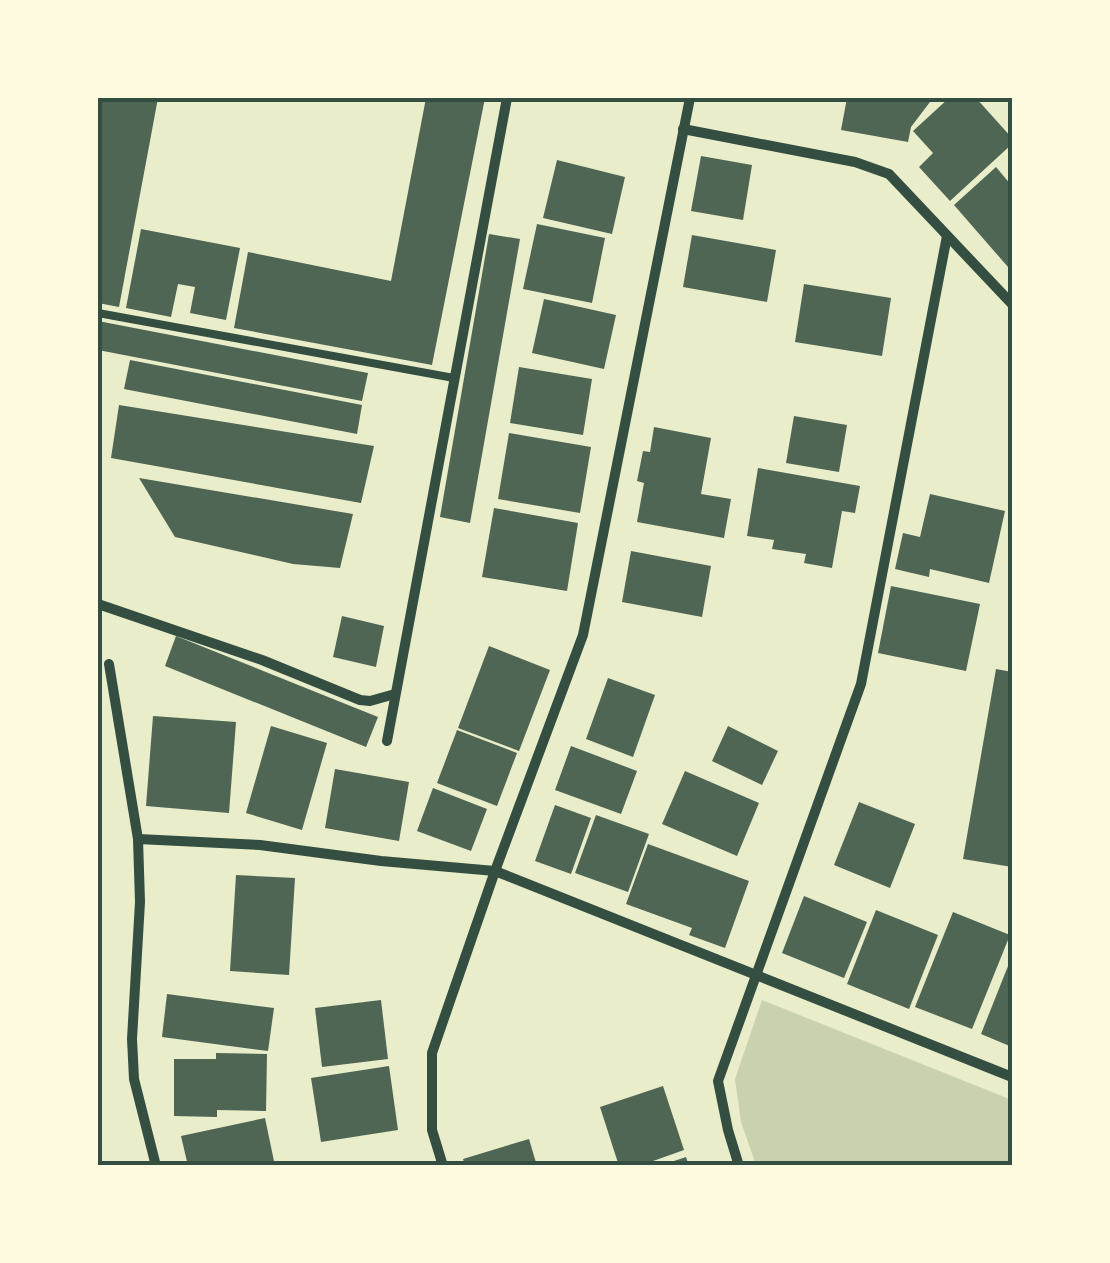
<svg xmlns="http://www.w3.org/2000/svg" width="1110" height="1263" font-family="Rubik,sans-serif">
	<rect width="100%" height="100%" fill="#e9edc9"/>
	<!-- green -->
	<polygon fill="#cad2ad" points="762,1000 1012,1100 1012,1165 756,1165 741,1122 735,1079"/>
	<!-- building -->
	<g fill="#4f6655">
		<polygon points="102,98 158,98 119,307 98,303 98,120"/>
		<polygon points="426,98 485,98 432,365 234,328 248,252 391,281"/>
		<polygon points="847,98 933,98 911,127 908,142 841,130"/>
		<polygon points="949,98 976,98 1012,138 1012,144 950,201 919,167 933,153 913,131"/>
		<polygon points="701,156 752,165 743,220 691,211"/>
		<polygon points="557,160 625,177 612,234 543,218"/>
		<polygon points="996,167 1012,186 1012,263 1008,267 954,205"/>
		<polygon points="537,224 605,238 592,303 523,289"/>
		<polygon points="141,229 240,248 226,320 190,313 195,287 178,284 171,317 126,308"/>
		<polygon points="489,234 520,239 470,523 440,517"/>
		<polygon points="692,235 776,250 767,302 683,287"/>
		<polygon points="804,284 891,298 882,356 795,342"/>
		<polygon points="544,299 616,315 604,369 532,353"/>
		<polygon points="98,321 368,373 362,401 98,350"/>
		<polygon points="130,360 362,405 357,434 124,389"/>
		<polygon points="519,367 592,379 583,435 510,423"/>
		<polygon points="119,405 374,446 361,503 111,458"/>
		<polygon points="794,416 847,425 839,472 786,463"/>
		<polygon points="654,427 711,438 701,494 731,499 724,538 637,522 644,483 637,481 643,451 650,452"/>
		<polygon points="509,433 591,447 580,513 498,499"/>
		<polygon points="758,468 860,486 855,513 842,511 832,568 804,563 806,554 772,549 774,540 747,536"/>
		<polygon points="139,478 353,514 340,568 293,564 175,537"/>
		<polygon points="930,494 1005,511 989,583 930,569 929,577 895,569 903,533 920,537"/>
		<polygon points="494,508 578,523 567,591 482,577"/>
		<polygon points="631,551 711,566 702,617 622,602"/>
		<polygon points="891,586 980,604 966,671 878,653"/>
		<polygon points="342,616 384,626 376,667 333,657"/>
		<polygon points="176,636 378,717 366,747 165,666"/>
		<polygon points="489,646 550,670 519,751 458,728"/>
		<polygon points="996,669 1012,672 1012,867 963,859"/>
		<polygon points="608,678 655,695 633,757 586,739"/>
		<polygon points="153,716 236,722 229,813 146,806"/>
		<polygon points="271,726 327,743 302,830 246,813"/>
		<polygon points="728,726 778,751 762,785 712,761"/>
		<polygon points="457,730 517,753 497,806 437,783"/>
		<polygon points="571,746 637,771 621,814 555,790"/>
		<polygon points="335,769 409,782 399,841 325,828"/>
		<polygon points="685,771 759,803 737,856 662,824"/>
		<polygon points="433,788 487,809 471,851 417,831"/>
		<polygon points="859,802 915,824 890,888 834,865"/>
		<polygon points="555,805 591,818 571,874 535,861"/>
		<polygon points="596,815 649,834 628,892 575,873"/>
		<polygon points="648,844 749,881 725,948 689,935 692,928 626,904"/>
		<polygon points="236,875 295,878 289,975 230,971"/>
		<polygon points="804,896 867,922 844,978 782,953"/>
		<polygon points="876,910 938,935 909,1009 847,984"/>
		<polygon points="953,912 1010,935 972,1029 915,1007"/>
		<polygon points="1012,956 1012,1047 981,1034"/>
		<polygon points="167,994 274,1008 268,1051 162,1037"/>
		<polygon points="381,1000 388,1059 322,1067 315,1008"/>
		<polygon points="216,1053 267,1054 266,1111 217,1110 217,1117 174,1116 174,1059 216,1059"/>
		<polygon points="389,1066 398,1130 321,1142 311,1078"/>
		<polygon points="663,1086 684,1150 639,1166 619,1166 600,1107"/>
		<polygon points="265,1118 275,1166 188,1166 181,1136"/>
		<polygon points="529,1139 537,1166 465,1166 463,1159"/>
		<polygon points="686,1157 689,1166 662,1166 662,1165"/>
	</g>
	<g fill="none" stroke-linecap="round" stroke-linejoin="round">
		<!-- service -->
		<polyline stroke="#344e41" stroke-width="8" points="98,313 454,378"/>
		<!-- minor -->
		<g stroke="#344e41" stroke-width="10">
			<polyline points="683,129 855,162 889,174 1012,304"/>
			<polyline points="98,604 262,660 360,700 370,701 395,694"/>
			<polyline points="109,664 138,839 140,902 132,1039 134,1079 156,1166"/>
			<polyline points="387,741 507,98"/>
			<polyline points="138,839 260,845 381,861 495,871 1012,1077"/>
			<polyline points="443,1166 432,1130 432,1053 495,871 583,635 690,98"/>
			<polyline points="739,1166 728,1130 718,1081 861,684 947,236"/>
		</g>
	</g>
	<!-- border -->
	<rect width="1110" height="1263" fill="none" stroke="#fefae0" stroke-width="200"/>
	<rect x="100" y="100" width="910" height="1063" fill="none" stroke="#344e41" stroke-width="4"/>
</svg>
